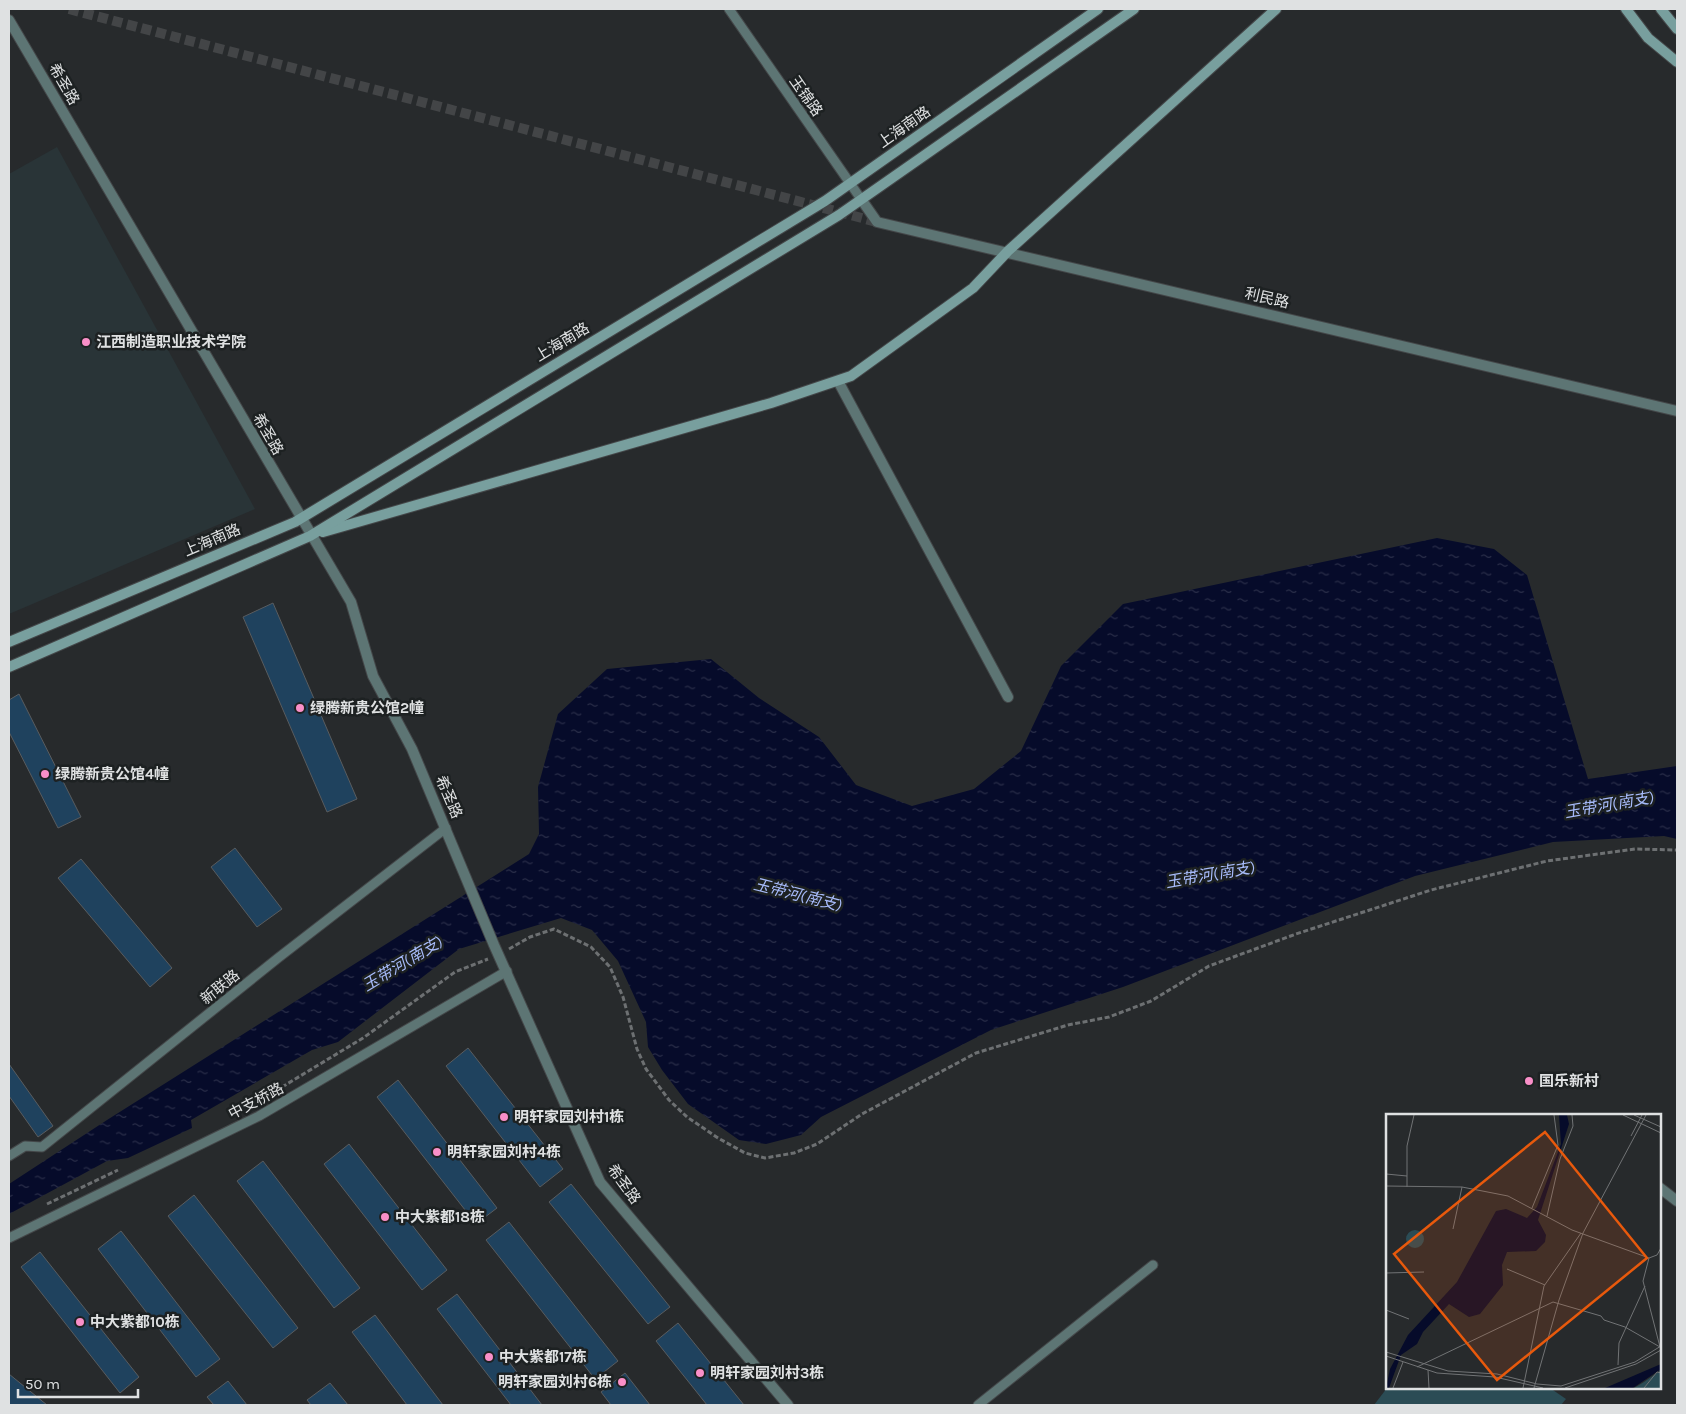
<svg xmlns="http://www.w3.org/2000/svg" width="1686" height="1414" font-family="Karla,'Noto Sans SC',sans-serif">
	<defs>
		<pattern id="water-ripples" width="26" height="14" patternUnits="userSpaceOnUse" patternTransform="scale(1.25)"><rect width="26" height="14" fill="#060b2a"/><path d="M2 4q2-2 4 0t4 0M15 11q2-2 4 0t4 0" fill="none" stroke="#2a2e49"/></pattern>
	</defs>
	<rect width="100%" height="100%" fill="#272a2c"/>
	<!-- built -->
	<polygon fill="#293437" points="57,147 255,509 9,614 9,174"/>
	<!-- green -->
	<polygon fill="#2b4c55" points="1387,1388 1550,1388 1566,1399 1561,1405 1374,1405"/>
	<!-- water -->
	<polygon fill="url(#water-ripples)" points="1437,538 1494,549 1527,575 1588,779 1677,766 1677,839 1664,836 1553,842 1415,876 1123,987 991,1030 821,1117 801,1135 766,1144 739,1140 688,1104 662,1070 648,1047 646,1022 618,961 592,930 561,918 459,949 338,1042 312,1050 191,1120 192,1128 128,1158 107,1161 9,1214 9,1184 107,1120 529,854 539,834 538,787 558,714 607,669 711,659 759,698 819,737 856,785 912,806 974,789 1021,751 1061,666 1123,604"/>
	<!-- building -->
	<g fill="#1f425e" stroke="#595c5f">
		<polygon points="273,603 357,799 327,812 243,617"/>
		<polygon points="19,694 81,817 58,828 9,732 9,700"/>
		<polygon points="235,848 282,909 257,927 211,867"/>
		<polygon points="81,859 172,968 150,987 58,878"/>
		<polygon points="468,1048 563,1169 540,1187 446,1066"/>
		<polygon points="9,1064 53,1126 38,1137 9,1096"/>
		<polygon points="398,1080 497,1208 476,1224 377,1097"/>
		<polygon points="349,1144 447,1270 422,1290 324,1164"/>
		<polygon points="263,1161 360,1288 334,1308 237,1181"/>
		<polygon points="571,1184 670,1307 648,1324 549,1202"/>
		<polygon points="194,1195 298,1328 273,1348 168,1216"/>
		<polygon points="509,1222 618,1361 595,1379 486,1240"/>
		<polygon points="121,1231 220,1359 196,1377 98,1249"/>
		<polygon points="40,1252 139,1377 120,1393 21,1267"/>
		<polygon points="457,1294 542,1405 511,1405 437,1309"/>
		<polygon points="375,1315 443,1405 407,1405 352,1332"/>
		<polygon points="678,1323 744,1405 707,1405 656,1341"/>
		<polygon points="625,1373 650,1405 611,1405 601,1392"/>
		<polygon points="9,1374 47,1405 9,1405"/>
		<polygon points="228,1381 247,1405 214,1405 207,1397"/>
		<polygon points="330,1383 348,1405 311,1405 307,1400"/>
	</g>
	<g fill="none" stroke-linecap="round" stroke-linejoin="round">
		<!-- street-tunnel -->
		<polyline stroke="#434547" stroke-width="10" stroke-dasharray="10 5" stroke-linecap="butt" points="69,9 877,222"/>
		<!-- lane casing -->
		<g stroke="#444749" stroke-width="11">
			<g id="lane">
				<polyline points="729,9 861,199"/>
				<polyline points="9,1156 25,1146 42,1147 278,958 446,828"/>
				<polyline points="9,1238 259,1116 507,971"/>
				<polyline points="978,1405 1153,1265"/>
			</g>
		</g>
		<!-- street casing -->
		<g stroke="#444749" stroke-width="12">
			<g id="street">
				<polyline points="9,20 351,602 373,676 412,749 494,945 600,1182 788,1405"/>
				<polyline points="861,199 877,222 1677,411"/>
				<polyline points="838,381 1008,697"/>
				<polyline points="1660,1188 1677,1201"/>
			</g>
		</g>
		<!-- secondary casing -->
		<g stroke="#444749" stroke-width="12">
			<g id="secondary">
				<polyline points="1626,9 1648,38 1677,62"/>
				<polyline points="1661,9 1677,29"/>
				<polyline points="323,532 771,403 851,376 973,288 1008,251 1276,9"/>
				<polyline points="9,642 295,522 825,201 1098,9"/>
				<polyline points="9,667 310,536 839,215 1134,9"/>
			</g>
		</g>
		<!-- path -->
		<g stroke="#6d7072" stroke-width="3" stroke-dasharray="5 2.5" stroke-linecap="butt">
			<polyline points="509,949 530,937 554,929 591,947 610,967 623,997 637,1049 646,1069 669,1100 687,1117 718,1138 745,1153 765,1158 794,1153 817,1144 862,1114 976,1053 1068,1025 1109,1017 1151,1001 1209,966 1296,934 1431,890 1547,861 1635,849 1677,850"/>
			<polyline points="282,1087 363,1038 455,972 488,959"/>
			<polyline points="47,1204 118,1170"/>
		</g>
		<!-- lane -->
		<use href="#lane" stroke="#5d7574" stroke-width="9"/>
		<!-- street -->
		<use href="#street" stroke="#5d7574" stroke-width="10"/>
		<!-- secondary -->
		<use href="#secondary" stroke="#789f9e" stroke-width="10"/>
	</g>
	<!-- markers -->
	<g fill="#f98fc8" stroke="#1d2122" stroke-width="2">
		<circle cx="86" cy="342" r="5"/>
		<circle cx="300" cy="708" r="5"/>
		<circle cx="45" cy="774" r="5"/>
		<circle cx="1529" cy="1081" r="5"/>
		<circle cx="504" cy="1117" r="5"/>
		<circle cx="437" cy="1152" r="5"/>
		<circle cx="385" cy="1217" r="5"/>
		<circle cx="80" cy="1322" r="5"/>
		<circle cx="489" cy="1357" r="5"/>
		<circle cx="700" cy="1373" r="5"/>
		<circle cx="622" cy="1382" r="5"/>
	</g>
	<g text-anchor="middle" stroke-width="5" stroke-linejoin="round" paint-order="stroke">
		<!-- street labels -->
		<g font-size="15" fill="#dfe1e2" stroke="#1d2122">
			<text transform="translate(64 84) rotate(60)" y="5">希圣路</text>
			<text transform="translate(806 96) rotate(55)" y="5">玉锦路</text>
			<text transform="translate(904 127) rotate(-35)" y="5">上海南路</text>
			<text transform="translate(1267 298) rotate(13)" y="5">利民路</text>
			<text transform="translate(562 342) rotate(-31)" y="5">上海南路</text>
			<text transform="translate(268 434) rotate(60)" y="5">希圣路</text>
			<text transform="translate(212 540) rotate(-23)" y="5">上海南路</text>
			<text transform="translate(449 797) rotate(67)" y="5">希圣路</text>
			<text transform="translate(220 987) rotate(-39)" y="5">新联路</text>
			<text transform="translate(256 1101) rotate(-28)" y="5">中支桥路</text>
			<text transform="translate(624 1184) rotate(54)" y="5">希圣路</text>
		</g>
		<!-- poi labels -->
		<g font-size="15" font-weight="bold" fill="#dfe1e2" stroke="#1d2122" text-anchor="start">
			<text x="96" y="347">江西制造职业技术学院</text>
			<text x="310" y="713">绿腾新贵公馆2幢</text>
			<text x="55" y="779">绿腾新贵公馆4幢</text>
			<text x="1539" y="1086">国乐新村</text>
			<text x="514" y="1122">明轩家园刘村1栋</text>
			<text x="447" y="1157">明轩家园刘村4栋</text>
			<text x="395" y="1222">中大紫都18栋</text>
			<text x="90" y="1327">中大紫都10栋</text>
			<text x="499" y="1362">中大紫都17栋</text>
			<text x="710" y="1378">明轩家园刘村3栋</text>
			<text x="612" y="1387" text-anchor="end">明轩家园刘村6栋</text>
		</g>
		<!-- water labels -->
		<g font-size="16" font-style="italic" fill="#a7bbfa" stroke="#1d2122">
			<text transform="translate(1609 804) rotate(-10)" y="6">玉带河(南支)</text>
			<text transform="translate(1210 874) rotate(-10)" y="6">玉带河(南支)</text>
			<text transform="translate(798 894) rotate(14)" y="6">玉带河(南支)</text>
			<text transform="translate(402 963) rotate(-31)" y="6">玉带河(南支)</text>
		</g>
	</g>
	<!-- overview -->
	<g transform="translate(1386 1114)">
		<rect width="275" height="275" fill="#272a2c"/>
		<path d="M20 125a9 9 0 1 1 18 0a9 9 0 1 1-18 0ZM275 256V274H248L258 268Z" fill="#2b4c55"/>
		<path d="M173 1H181L183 10 152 106 160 121 159 128 150 137 121 138 116 151 117 171 94 200 83 203 63 190 37 218 31 230 15 241 3 274H0L4 255 22 221 71 168 110 97 120 95 141 104 151 93 175 30ZM275 250V255L247 274H219Z" fill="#060b2a"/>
		<path fill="none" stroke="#717375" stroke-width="1" d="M237 1 275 19M248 1 275 13M245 22 256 1M0 60 21 62M0 72 76 73 122 82 186 116 263 144M21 73V32L28 1M146 94 172 31 168 1M161 102 174 45 187 12 186 1M67 115 76 73M263 144 257 167 274 233M263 144 271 141 275 134M121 155 159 171M0 159 38 158M0 196 23 205M0 238 62 257 111 260 151 270 175 272 249 248 275 232M0 242 51 259 109 263 157 274M232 251 233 229 259 172M31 253 167 188 215 202 218 206 239 213 274 233M42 256 43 274M7 274 17 248M137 274 158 172 195 119M148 274 173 186 197 119 260 1M179 274 250 250 275 236M258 274 271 258 275 259"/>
		<path fill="#e8590c" fill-opacity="0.15" stroke="#e8590c" stroke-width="2.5" d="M159 18 261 144 111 266 8 140Z"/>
		<rect width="275" height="275" fill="none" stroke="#dfe1e2" stroke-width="2.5"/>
	</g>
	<!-- border -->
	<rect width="1686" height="1414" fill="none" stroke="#dfe1e2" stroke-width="20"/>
	<!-- scale -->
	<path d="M18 1389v8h120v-8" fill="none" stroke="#dfe1e2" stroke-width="2.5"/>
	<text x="25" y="1389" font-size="15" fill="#dfe1e2" stroke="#1d2122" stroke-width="4" paint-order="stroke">50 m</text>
</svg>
